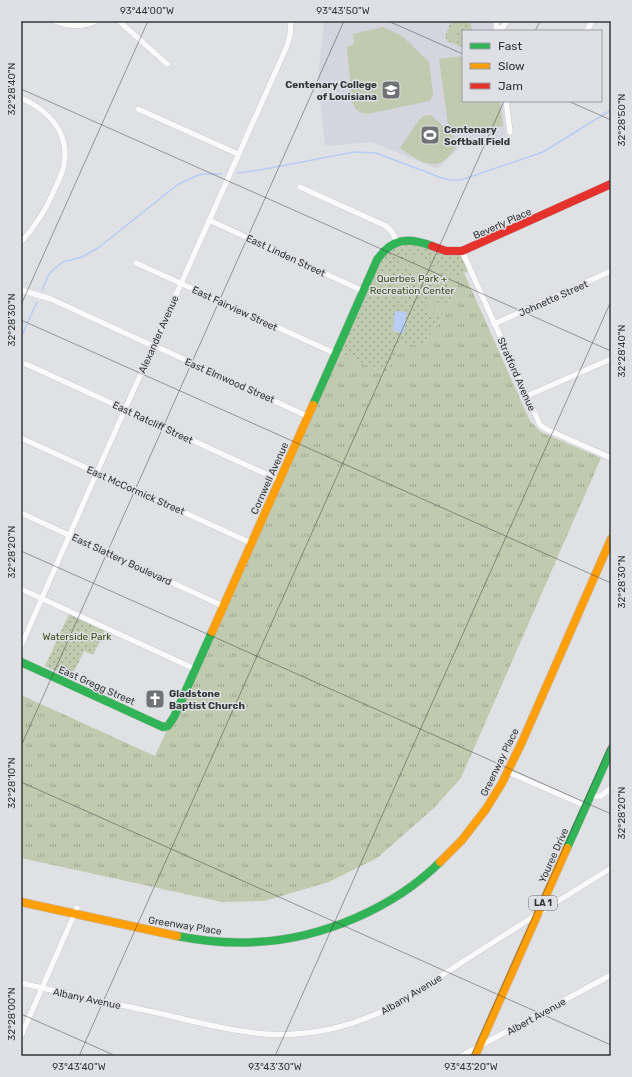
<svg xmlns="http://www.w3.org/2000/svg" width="632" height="1077" font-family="Rubik,sans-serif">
	<defs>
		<pattern id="grass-tufts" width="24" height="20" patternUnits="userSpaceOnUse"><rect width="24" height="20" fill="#c0caaf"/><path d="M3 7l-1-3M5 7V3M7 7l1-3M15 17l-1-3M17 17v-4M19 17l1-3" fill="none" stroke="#9da58f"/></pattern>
		<pattern id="park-dots" width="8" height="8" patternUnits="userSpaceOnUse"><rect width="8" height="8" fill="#c0caaf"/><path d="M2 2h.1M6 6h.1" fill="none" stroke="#9da58f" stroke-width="1.8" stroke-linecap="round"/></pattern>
	</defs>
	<rect width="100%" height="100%" fill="#e0e1e5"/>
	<!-- built -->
	<polygon fill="#d4d5df" points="324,21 492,21 493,31 463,31 463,101 502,101 506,137 460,147 437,169 372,142 325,146 318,79"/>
	<!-- grass -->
	<polygon fill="url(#grass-tufts)" points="464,273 530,421 541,432 601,458 461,778 434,808 377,858 329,882 264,901 222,902 21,858 21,695 155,756 338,352 385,373 399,352 394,348 398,343 422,346 439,322"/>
	<!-- park -->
	<g fill="url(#park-dots)">
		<polygon points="452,21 464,21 471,24 472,31 463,31 463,46 461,47 447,41 445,35"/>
		<polygon points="404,240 462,251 470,271 464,273 439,322 422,346 398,343 394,348 399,352 385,373 338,352 377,260"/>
		<polygon points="69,614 105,631 93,655 84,651 71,678 45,666"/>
	</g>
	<!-- garden -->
	<g fill="#c0caaf">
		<polygon points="454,21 461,24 455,39 448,36"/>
		<path d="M383 27 402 36 429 62 433 95 430 101 367 114C359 113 355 110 352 102L347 47 354 44 353 34Z"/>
		<path d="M463 56V101H500L503 126 449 132 458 142C456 148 453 152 448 157 432 173 415 158 400 148L419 120 424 116 431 115 449 132 439 59Z"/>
		<polygon points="409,252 415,255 408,270 401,266"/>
		<polygon points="418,256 424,260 417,274 410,271"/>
		<polygon points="426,261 433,264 426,279 419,275"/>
		<polygon points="435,265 442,269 435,283 428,280"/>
		<polygon points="445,270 451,273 444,288 437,285"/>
		<polygon points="384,271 391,274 384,289 377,286"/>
		<polygon points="453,274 460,278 452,292 446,289"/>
		<polygon points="396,277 402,280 395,295 388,292"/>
		<polygon points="405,281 411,285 404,299 397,296"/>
		<polygon points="431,295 438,298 431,313 424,310"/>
		<polygon points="440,299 447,303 440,318 433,314"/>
		<polygon points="92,627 102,632 96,646 85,641"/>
	</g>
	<!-- water -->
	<polygon fill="#b7cdf4" points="395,311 407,312 404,333 393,331"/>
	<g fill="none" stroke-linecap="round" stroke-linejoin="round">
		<!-- stream -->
		<g stroke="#b7cdf4" stroke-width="1.5">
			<polyline points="238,173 260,170 354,152 376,153 442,178 450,180 461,180 543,152 611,110"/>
			<polyline points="42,290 48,276 54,269 63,262 82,257 98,248 177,185 198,175 206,174 222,174"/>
			<polyline points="21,337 37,302"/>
		</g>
		<!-- street casing -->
		<g stroke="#b9b9bc" stroke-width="6">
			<g id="street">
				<path d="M55 21C69 27 83 27 96 21"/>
				<polyline points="119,21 167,64"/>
				<polyline points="496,21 497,31"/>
				<polyline points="497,30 503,27 507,21"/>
				<polyline points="587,31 592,21"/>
				<path d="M21 98C48 110 70 132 64 165 62 175 57 184 53 193 45 211 34 228 21 242"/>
				<polyline points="506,101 510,132"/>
				<polyline points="138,109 238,154"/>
				<polyline points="300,187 386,226 392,232 397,242"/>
				<polyline points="209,220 363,291"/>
				<polyline points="462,251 540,425 546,429 611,458"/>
				<polyline points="136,263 334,353"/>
				<polyline points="21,290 51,299 153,346"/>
				<polyline points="494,324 611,271"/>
				<polyline points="153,345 307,416"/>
				<polyline points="26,364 279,480"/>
				<polyline points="527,396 611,359"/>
				<polyline points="21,438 251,543"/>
				<polyline points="21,513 223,606"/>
				<polyline points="21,589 195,669"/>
				<polyline points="21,646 97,472 287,46 290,35 291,21"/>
				<polyline points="508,772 586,806"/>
				<polyline points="591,796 601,796 611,788"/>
				<path d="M21 983C66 994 112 1003 158 1013 193 1021 229 1031 265 1034 310 1037 354 1026 394 1006L539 913 611 868"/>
				<polyline points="21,1036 77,908"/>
				<polyline points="461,1056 611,975"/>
			</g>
		</g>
		<!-- fast casing -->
		<g stroke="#b9b9bc" stroke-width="9">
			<g id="fast">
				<path d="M313 405 377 260C392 238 408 237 432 246"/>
				<polyline points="21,662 163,727 168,726 174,717 212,632"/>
				<polyline points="567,848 611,750"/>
				<path d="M177 936C203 941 229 944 256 942 321 939 394 908 440 862"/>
			</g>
		</g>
		<!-- slow casing -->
		<g stroke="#b9b9bc" stroke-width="9">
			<g id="slow">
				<polyline points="212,632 313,405"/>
				<polyline points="440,862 462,840 486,809 502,783 522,742 611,539"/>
				<polyline points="21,902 177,936"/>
				<polyline points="475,1056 567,848"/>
			</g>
		</g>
		<!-- jam casing -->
		<g stroke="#b9b9bc" stroke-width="9">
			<polyline id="jam" points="432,246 446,251 462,251 611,184"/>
		</g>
		<!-- street -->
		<use href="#street" stroke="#fafafb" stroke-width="5.5"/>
		<!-- fast -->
		<use href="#fast" stroke="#30b455" stroke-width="8"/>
		<!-- slow -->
		<use href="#slow" stroke="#ff9f0a" stroke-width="8"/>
		<!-- jam -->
		<use href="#jam" stroke="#e5322d" stroke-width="8"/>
	</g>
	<!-- ticks -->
	<path fill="none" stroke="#353638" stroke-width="1" stroke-opacity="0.45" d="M388 21 463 54M535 31 540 21M21 89 611 351M568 101 611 120M21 305 148 21M21 320 611 583M21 551 611 814M21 746 344 21M21 782 611 1045M21 1014 116 1056M79 1056 504 101M275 1056 611 301M471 1056 611 741"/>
	<!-- icons -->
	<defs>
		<g id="university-square" transform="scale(1)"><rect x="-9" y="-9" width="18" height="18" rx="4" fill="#717275" stroke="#dfe0e6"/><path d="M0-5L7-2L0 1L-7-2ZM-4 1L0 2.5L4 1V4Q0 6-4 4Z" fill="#fff"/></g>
		<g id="stadium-square" transform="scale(1)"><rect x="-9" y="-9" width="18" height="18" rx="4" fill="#717275" stroke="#dfe0e6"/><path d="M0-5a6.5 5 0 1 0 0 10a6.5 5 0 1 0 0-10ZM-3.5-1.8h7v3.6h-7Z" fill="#fff"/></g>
		<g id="church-square" transform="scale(1)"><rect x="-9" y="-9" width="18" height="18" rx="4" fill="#717275" stroke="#dfe0e6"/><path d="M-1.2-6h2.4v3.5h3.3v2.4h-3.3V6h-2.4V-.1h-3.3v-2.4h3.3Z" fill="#fff"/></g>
	</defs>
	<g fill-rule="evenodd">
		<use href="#university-square" x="391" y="90"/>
		<use href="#stadium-square" x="430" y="135"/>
		<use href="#church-square" x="155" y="699"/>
	</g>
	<g text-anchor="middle" stroke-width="3" stroke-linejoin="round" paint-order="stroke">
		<!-- shield labels -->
		<rect fill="#dfe0e6" stroke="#68696c" stroke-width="1" x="529" y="896" width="28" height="14" rx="3"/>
		<g font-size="9" font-weight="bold" fill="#353638">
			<text x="543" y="906">LA 1</text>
		</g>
		<!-- poi labels -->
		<g font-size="10" font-weight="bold" fill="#353638" stroke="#dfe0e6" text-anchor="start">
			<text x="377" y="88" text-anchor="end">Centenary College<tspan x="377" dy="12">of Louisiana</tspan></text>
			<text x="444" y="133">Centenary<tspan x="444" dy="12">Softball Field</tspan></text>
			<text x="169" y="697">Gladstone<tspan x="169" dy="12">Baptist Church</tspan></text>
		</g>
		<!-- street labels -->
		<g font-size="10" fill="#353638" stroke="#dfe0e6">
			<text transform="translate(502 223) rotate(-24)" y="4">Beverly Place</text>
			<text transform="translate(286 255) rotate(25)" y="4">East Linden Street</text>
			<text transform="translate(553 298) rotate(-24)" y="4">Johnette Street</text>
			<text transform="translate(235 308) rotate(25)" y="4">East Fairview Street</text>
			<text transform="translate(158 334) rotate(-66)" y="4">Alexander Avenue</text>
			<text transform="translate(517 374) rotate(66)" y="4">Stratford Avenue</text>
			<text transform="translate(230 380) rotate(24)" y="4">East Elmwood Street</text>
			<text transform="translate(153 422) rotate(25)" y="4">East Ratcliff Street</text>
			<text transform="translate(269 478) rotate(-66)" y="4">Cornwell Avenue</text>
			<text transform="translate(136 490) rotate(24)" y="4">East McCormick Street</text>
			<text transform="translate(122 559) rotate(25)" y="4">East Slattery Boulevard</text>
			<text transform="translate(97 685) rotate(24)" y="4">East Gregg Street</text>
			<text transform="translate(499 762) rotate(-64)" y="4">Greenway Place</text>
			<text transform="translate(553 855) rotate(-66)" y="4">Youree Drive</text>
			<text transform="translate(185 925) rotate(9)" y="4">Greenway Place</text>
			<text transform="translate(411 994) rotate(-31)" y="4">Albany Avenue</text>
			<text transform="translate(87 998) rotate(12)" y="4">Albany Avenue</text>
			<text transform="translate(536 1016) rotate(-29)" y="4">Albert Avenue</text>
		</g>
		<!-- park labels -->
		<g font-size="10" fill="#3e4e18" stroke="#dfe0e6">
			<text x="412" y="282">Querbes Park +<tspan x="412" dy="12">Recreation Center</tspan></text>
			<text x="77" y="640">Waterside Park</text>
		</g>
	</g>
	<!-- border -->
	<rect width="632" height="1077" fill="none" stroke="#dfe0e6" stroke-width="44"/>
	<!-- legend -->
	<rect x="462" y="30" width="140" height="72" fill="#dfe0e6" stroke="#9b9ca0"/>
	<rect x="470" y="43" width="20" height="6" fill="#30b455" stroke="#9b9ca0"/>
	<text x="498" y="50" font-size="12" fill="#353638">Fast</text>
	<rect x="470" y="63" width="20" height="6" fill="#ff9f0a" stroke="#9b9ca0"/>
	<text x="498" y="70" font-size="12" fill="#353638">Slow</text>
	<rect x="470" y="83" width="20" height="6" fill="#e5322d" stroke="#9b9ca0"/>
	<text x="498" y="90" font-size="12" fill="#353638">Jam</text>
	<rect x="22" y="22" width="588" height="1033" fill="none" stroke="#353638" stroke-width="1.5"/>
	<g font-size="10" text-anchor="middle" fill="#353638">
		<text x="147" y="14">93°44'00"W</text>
		<text x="343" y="14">93°43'50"W</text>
		<text transform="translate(11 89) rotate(-90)" y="4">32°28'40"N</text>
		<text transform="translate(621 120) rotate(-90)" y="4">32°28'50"N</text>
		<text transform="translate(11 320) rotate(-90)" y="4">32°28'30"N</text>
		<text transform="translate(621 351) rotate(-90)" y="4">32°28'40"N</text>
		<text transform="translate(11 552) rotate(-90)" y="4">32°28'20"N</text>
		<text transform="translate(621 582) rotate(-90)" y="4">32°28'30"N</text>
		<text transform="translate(11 783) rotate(-90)" y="4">32°28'10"N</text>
		<text transform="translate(621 813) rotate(-90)" y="4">32°28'20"N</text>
		<text transform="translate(11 1014) rotate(-90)" y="4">32°28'00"N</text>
		<text x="79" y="1070">93°43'40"W</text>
		<text x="275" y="1070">93°43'30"W</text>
		<text x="471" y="1070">93°43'20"W</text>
	</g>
</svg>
